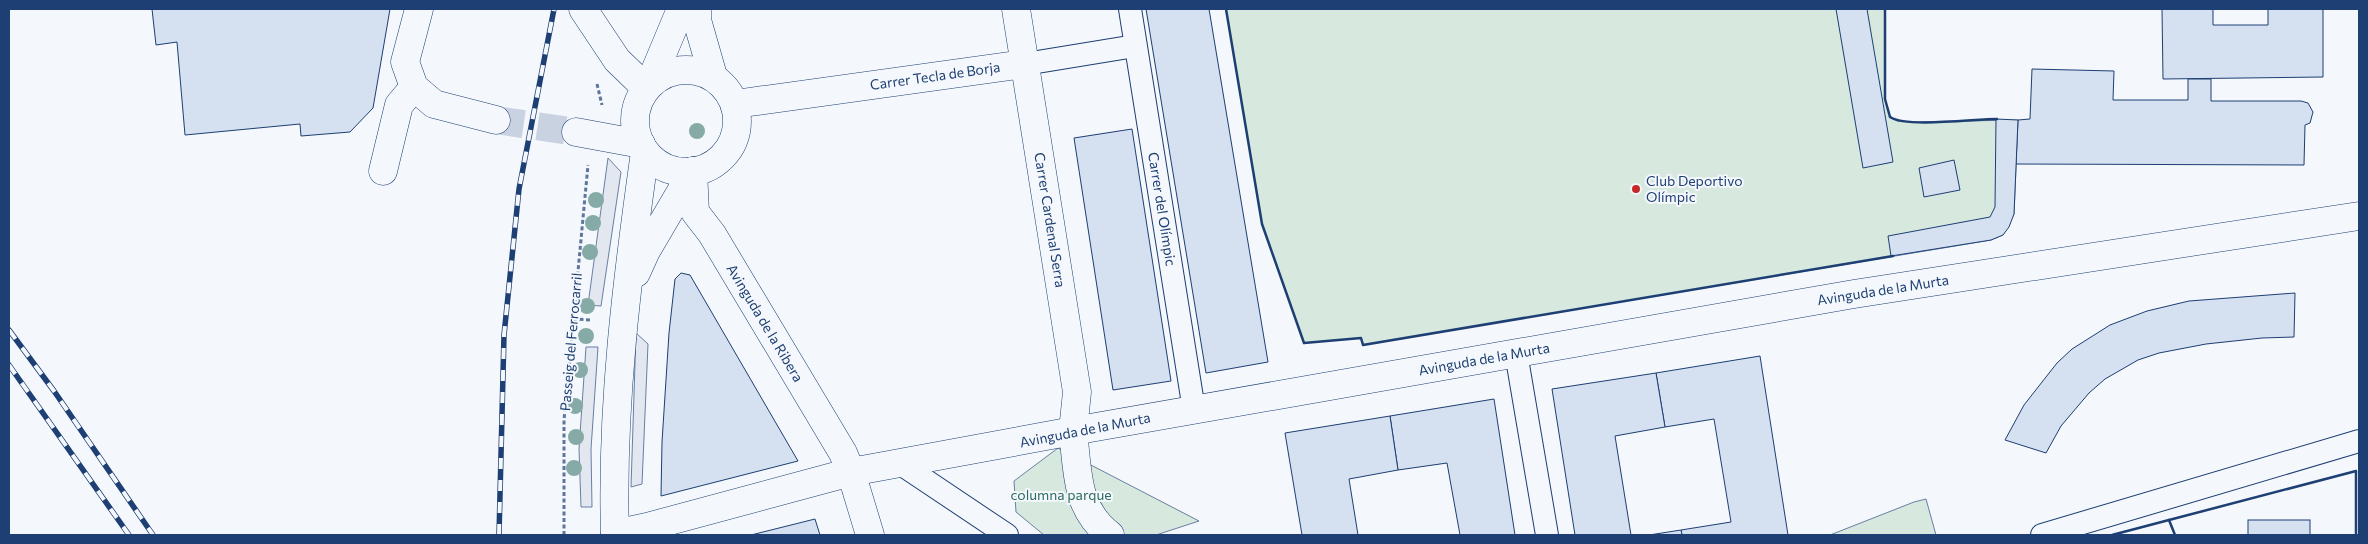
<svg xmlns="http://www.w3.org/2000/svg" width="2368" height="544" font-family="Commissioner,sans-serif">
	<rect width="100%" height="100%" fill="#f4f7fb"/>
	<!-- green -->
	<g fill="#d7e8df" stroke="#687fa3">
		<polygon points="1226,9 1885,9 1885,99 1890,116 1897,121 1913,122 2018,120 2014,214 2003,235 1991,240 1363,345 1361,338 1304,343 1262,224"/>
		<polygon points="1058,448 1199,521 1156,535 1044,535 1016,512 1014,481"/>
		<polygon points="1926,499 1936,535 1830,535 1914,502"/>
	</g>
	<!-- parking -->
	<g fill="#e3e8f0" stroke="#687fa3">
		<polygon points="608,158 621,172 601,306 588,305"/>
		<polygon points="636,333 648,344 642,484 631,487"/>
		<polygon points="586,347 598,347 591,449 592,507 581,507 579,449"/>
	</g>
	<!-- building -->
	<g fill="#d5e0f0" stroke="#1d3f73">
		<polygon points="152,9 390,9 373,108 350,132 301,136 300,124 185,135 177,42 156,45"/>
		<polygon points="1146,9 1209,9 1268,362 1206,373"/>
		<polygon points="1836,9 1867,9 1893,162 1863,168"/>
		<polygon points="2162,9 2213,9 2213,25 2268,25 2268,9 2323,9 2323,77 2163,79"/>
		<polygon points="2032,69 2114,71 2113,100 2188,100 2188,79 2211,79 2211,101 2301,101 2308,103 2313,112 2310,123 2305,125 2304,165 2016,164 2018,120 2030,119"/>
		<polygon points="1996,119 2018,120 2014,214 2009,227 2003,235 1991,240 1891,256 1888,236 1990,217 1995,207"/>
		<polygon points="1132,129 1171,381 1113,390 1074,138"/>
		<polygon points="1954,160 1960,190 1924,197 1919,168"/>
		<polygon points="681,273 690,275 798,461 661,496 662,442 669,333 675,279"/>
		<polygon points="2295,293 2294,337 2262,338 2206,344 2159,353 2138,360 2105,379 2089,393 2061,426 2046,453 2005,440 2024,405 2057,363 2072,349 2110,325 2147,311 2189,301"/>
		<polygon points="1760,356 1788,535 1682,535 1681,530 1731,522 1714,419 1665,427 1656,373"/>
		<polygon points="1656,373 1665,427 1615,436 1631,535 1575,535 1552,389"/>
		<polygon points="1494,399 1515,535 1460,535 1447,463 1398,470 1390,416"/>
		<polygon points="1390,416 1398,470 1349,479 1358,535 1302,535 1285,433"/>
		<polygon points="815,519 820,535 751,535"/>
		<rect x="2248" y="520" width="62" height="15"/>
		<polygon points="1681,530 1682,535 1649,535"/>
	</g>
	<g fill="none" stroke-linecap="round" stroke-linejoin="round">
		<!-- tertiary-tunnel -->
		<polyline stroke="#c9d2e0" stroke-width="28" stroke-dasharray="28 14" stroke-linecap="butt" points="496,120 576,132"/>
		<!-- pedestrian casing -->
		<g stroke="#1d3f73" stroke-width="24">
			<g id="pedestrian">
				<polyline points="1130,9 1194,410"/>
				<polyline points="1025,64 1135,46"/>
				<polyline points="1516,353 1547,535"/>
				<polyline points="898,462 1007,535"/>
				<polyline points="2042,535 2359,441"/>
			</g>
		</g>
		<!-- minor casing -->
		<g stroke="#1d3f73" stroke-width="29">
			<g id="minor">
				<polyline points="697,9 697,20 713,76"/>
				<polyline points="1016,9 1077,392 1073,431 1854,294 2359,216"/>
				<polyline points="650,83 681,9"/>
				<polyline points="735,104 1025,64"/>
				<polyline points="383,171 399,105 414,87"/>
				<polyline points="615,534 647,527 851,472 870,535"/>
			</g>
		</g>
		<!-- tertiary casing -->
		<g stroke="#1d3f73" stroke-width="29">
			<g id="tertiary">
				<polyline points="419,9 405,62 414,87 434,104 496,120"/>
				<polyline points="583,9 617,60 646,88"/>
				<circle cx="686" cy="121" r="51"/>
				<polyline points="576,132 641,144"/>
				<path d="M693 171 695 212 712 234 843 453 851 472 1073 431C1078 472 1075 508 1110 535"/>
				<polyline points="636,273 646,251 693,171"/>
				<path d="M615 535C611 406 627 279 645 152"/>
			</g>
		</g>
		<!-- path -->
		<g stroke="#5e769c" stroke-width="3" stroke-dasharray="4 2.5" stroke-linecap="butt">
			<polyline points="597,84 602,105"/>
			<polyline points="573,319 592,320"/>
			<polyline points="564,535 564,420 588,165"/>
		</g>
		<!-- pedestrian -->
		<use href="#pedestrian" stroke="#f4f7fb" stroke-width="22"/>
		<!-- minor -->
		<use href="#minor" stroke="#f4f7fb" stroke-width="28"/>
		<!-- tertiary -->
		<use href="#tertiary" stroke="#f4f7fb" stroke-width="28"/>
		<!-- rail casing -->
		<g stroke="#1d3f73" stroke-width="5.5">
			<g id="rail">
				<polyline points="9,330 54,391 153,535"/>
				<polyline points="9,365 129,535"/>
				<polyline points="499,535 504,335 519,189 554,9"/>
			</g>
		</g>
		<!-- rail -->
		<use href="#rail" stroke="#f4f7fb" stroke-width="4" stroke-dasharray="11" stroke-linecap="butt"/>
		<!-- wall -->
		<g stroke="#1d3f73" stroke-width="2.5">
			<polyline points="1226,9 1262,224 1304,343 1361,338 1363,345 1893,256"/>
			<path d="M1885 9V99L1890 117C1907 128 1974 119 1997 119"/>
			<polyline points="2112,535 2169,520"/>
			<polyline points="2175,535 2169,520 2356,471 2356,535"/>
		</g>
	</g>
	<!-- trees -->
	<g fill="#86aba6">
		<circle cx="697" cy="131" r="8"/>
		<circle cx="596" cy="200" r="8"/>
		<circle cx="593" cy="223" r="8"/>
		<circle cx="590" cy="252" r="8"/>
		<circle cx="587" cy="306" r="8"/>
		<circle cx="586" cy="336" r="8"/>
		<circle cx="580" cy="370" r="8"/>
		<circle cx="575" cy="406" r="8"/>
		<circle cx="576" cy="437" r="8"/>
		<circle cx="574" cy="468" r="8"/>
	</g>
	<!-- markers -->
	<circle fill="#c62828" stroke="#f4f7fb" stroke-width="2" cx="1636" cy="189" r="5"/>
	<g text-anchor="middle" stroke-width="4" stroke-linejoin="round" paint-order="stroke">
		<!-- street labels -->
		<g font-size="14" fill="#1d3f73" stroke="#f4f7fb">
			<text transform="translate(935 76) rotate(-8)" y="5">Carrer Tecla de Borja</text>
			<text transform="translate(1162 209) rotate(81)" y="5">Carrer del Olímpic</text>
			<text transform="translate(1050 220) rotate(81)" y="5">Carrer Cardenal Serra</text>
			<text transform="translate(1883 290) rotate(-9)" y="5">Avinguda de la Murta</text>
			<text transform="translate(765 323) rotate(59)" y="5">Avinguda de la Ribera</text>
			<text transform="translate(571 342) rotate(-85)" y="5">Passeig del Ferrocarril</text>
			<text transform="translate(1484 359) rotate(-10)" y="5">Avinguda de la Murta</text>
			<text transform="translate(1085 430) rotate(-11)" y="5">Avinguda de la Murta</text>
		</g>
		<!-- poi labels -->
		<g font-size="14" fill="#1d3f73" stroke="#f4f7fb" text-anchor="start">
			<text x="1646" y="186">Club Deportivo<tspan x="1646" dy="16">Olímpic</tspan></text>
		</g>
		<!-- park labels -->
		<g font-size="14" fill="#2c6c60" stroke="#f4f7fb">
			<text x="1061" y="500">columna parque</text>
		</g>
	</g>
	<!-- border -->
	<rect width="2368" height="544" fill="none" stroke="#1d3f73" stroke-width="20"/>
</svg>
